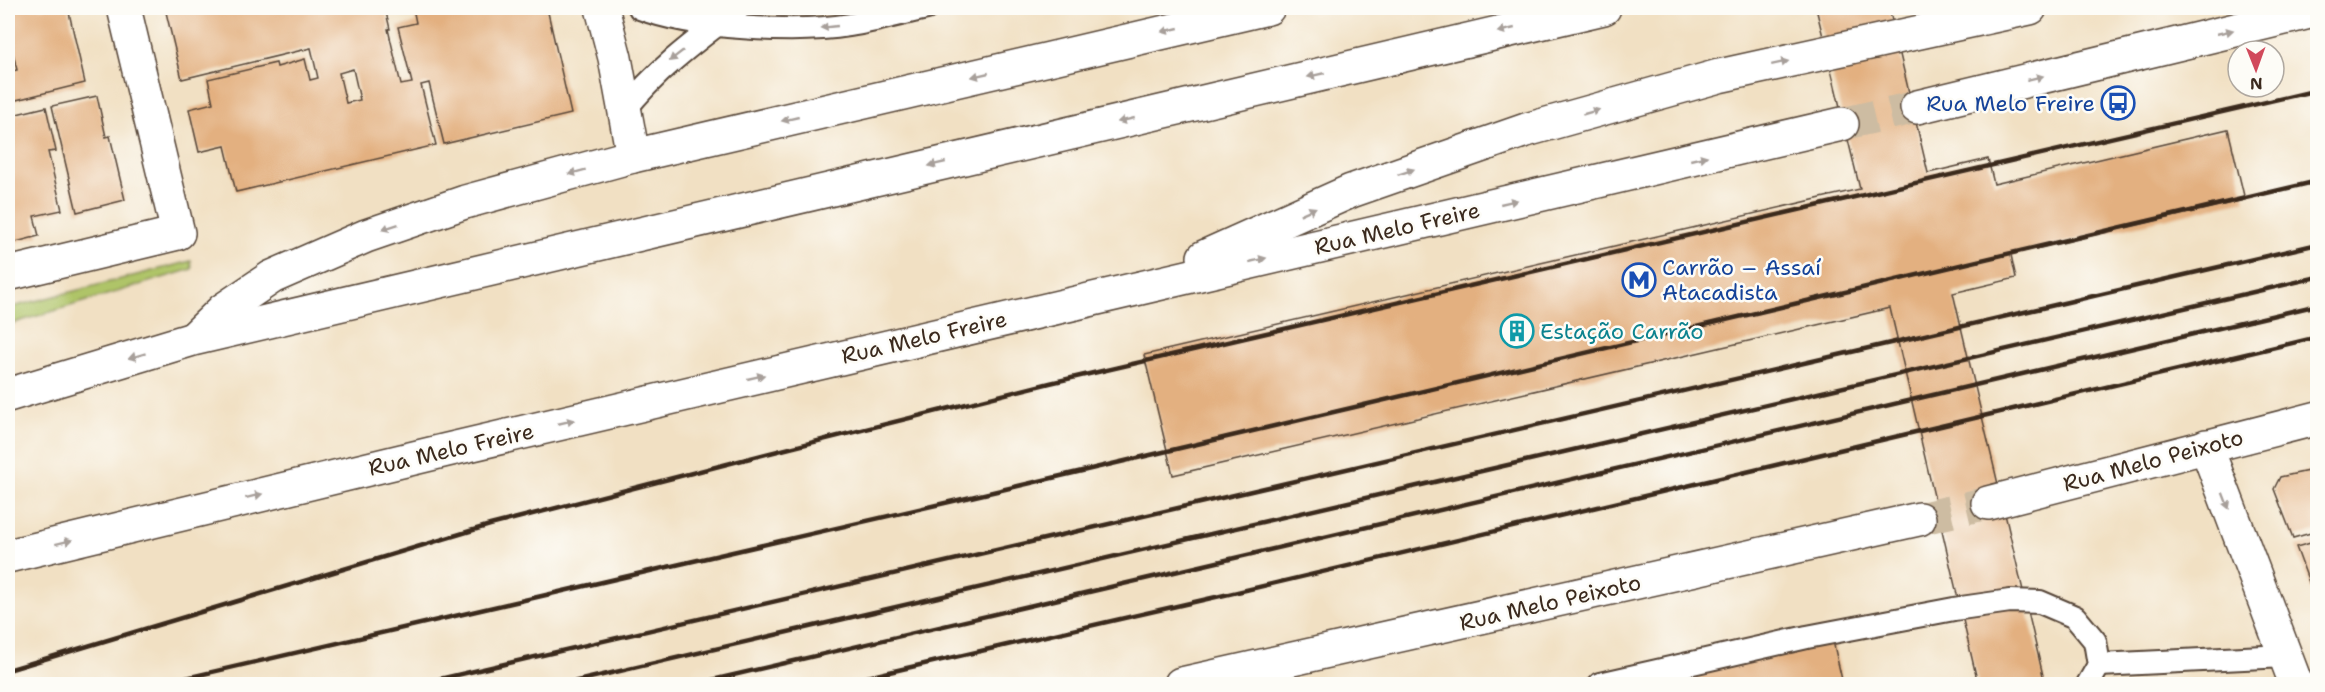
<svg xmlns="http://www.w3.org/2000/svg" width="2325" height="692" font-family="'Shantell Sans',sans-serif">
	<rect width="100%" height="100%" fill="#fdfcf7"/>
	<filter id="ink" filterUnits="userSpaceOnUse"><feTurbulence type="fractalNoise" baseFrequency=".0167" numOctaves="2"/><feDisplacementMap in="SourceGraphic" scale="12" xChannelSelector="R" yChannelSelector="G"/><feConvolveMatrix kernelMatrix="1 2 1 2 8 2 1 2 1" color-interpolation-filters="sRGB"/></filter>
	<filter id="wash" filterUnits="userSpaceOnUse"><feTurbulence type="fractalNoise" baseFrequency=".008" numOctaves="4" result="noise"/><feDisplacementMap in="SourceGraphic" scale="24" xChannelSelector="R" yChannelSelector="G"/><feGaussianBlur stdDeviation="1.35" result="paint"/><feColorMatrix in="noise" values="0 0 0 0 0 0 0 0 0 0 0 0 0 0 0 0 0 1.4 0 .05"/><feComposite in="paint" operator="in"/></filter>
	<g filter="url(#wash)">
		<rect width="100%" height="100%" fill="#f1e0c3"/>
		<!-- green -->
		<polygon fill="#afc468" stroke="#757743" stroke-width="1.5" points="191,261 192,269 8,325 8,308"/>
		<g id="blocks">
			<!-- building -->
			<g fill="#e3b080" fill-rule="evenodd">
				<polygon points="8,8 68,8 85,83 12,101 8,72 17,70 13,53 8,55"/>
				<path d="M165 8H198L199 12 220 8H385L390 29H388L401 85 412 83 398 27 416 23 413 8H449L450 15 479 8H547L571 114 444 144 429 83 421 85 436 145 236 192 225 146 199 152 189 109 213 103 208 79 276 63 277 67 305 59 310 80 318 78 311 48 182 79ZM353 69 360 100 346 103 339 73Z"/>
				<polygon points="858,8 873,8 859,12"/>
				<polygon points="1816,8 1889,8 1928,173 1988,159 1994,184 2228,129 2245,200 2011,255 2016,278 1953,293 2045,684 1978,684 1890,308 1173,475 1144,355 1860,189"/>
				<polygon points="97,96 106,137 110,136 125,200 77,212 52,106"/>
				<polygon points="46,107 56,151 48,152 62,210 34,216 39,236 8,244 8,116"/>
				<polygon points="2318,469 2318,531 2293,538 2274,489 2280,477"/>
				<polygon points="2318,541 2318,604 2317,604 2296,547"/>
				<polygon points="1830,628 1843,684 1593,684"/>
			</g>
		</g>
	</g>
	<g filter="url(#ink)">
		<use href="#blocks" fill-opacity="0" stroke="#564537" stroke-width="1.5"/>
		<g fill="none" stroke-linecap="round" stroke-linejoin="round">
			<!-- secondary-tunnel -->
			<polyline stroke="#cdbca2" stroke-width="33" stroke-dasharray="33 16" stroke-linecap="butt" points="1919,519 1988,503"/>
			<!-- highway-tunnel -->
			<polyline stroke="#cdbca2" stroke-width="33" stroke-dasharray="33 16" stroke-linecap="butt" points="1842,124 1917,107"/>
			<!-- lane casing -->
			<g stroke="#564537" stroke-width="26">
				<g id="lane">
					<path d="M640 8C692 28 795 34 850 25 876 21 902 13 927 8"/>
					<path d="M624 111C658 68 697 40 739 8"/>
					<polyline points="2099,665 2285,656"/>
					<polyline points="1600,684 1807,637 1954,609 2010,601 2040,602 2075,617 2095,641 2099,665 2088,684"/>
				</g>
			</g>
			<!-- street casing -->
			<g stroke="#564537" stroke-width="36">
				<g id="street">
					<polyline points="602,8 615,58 633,156"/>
					<polyline points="8,274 178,233 124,8"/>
					<polyline points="2206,446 2296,684"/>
				</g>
			</g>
			<!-- secondary casing -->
			<g stroke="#564537" stroke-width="36">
				<g id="secondary">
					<polyline points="1988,503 2318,418"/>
					<polyline points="1181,684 1919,519"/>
				</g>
			</g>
			<!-- highway casing -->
			<g stroke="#564537" stroke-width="36">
				<g id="highway">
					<polyline points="1917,107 2318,10"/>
					<polyline points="1204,257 1351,191 1526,130 1719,76 2030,8"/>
					<polyline points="194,338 223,310 272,277 366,236 465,202 633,156 1268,8"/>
					<polyline points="8,395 193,339 1604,8"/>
					<polyline points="8,556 447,450 1842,124"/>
				</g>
			</g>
			<!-- lane -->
			<use href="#lane" stroke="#fff" stroke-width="22"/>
			<!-- street -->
			<use href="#street" stroke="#fff" stroke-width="33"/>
			<!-- secondary -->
			<use href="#secondary" stroke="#fff" stroke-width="33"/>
			<!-- highway -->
			<use href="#highway" stroke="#fff" stroke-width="33"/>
			<!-- rail -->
			<g stroke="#3b2a1e" stroke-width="4.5">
				<polyline points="8,670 490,525 766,454 1050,383 2318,90"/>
				<polyline points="160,684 997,491 2318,181"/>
				<polyline points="418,684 2318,244"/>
				<polyline points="564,684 2318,277"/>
				<polyline points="695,684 2318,305"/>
				<polyline points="837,684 1229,594 2318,337"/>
			</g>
		</g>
		<!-- one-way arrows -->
		<defs><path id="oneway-solid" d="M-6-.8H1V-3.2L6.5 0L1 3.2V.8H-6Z" transform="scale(1.5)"/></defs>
		<g fill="#a79f9a">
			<use href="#oneway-solid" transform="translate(829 27) rotate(174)"/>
			<use href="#oneway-solid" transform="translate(1170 30) rotate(167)"/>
			<use href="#oneway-solid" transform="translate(1506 30) rotate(167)"/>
			<use href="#oneway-solid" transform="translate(2225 32) rotate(-13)"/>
			<use href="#oneway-solid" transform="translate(676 56) rotate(142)"/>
			<use href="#oneway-solid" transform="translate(1780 63) rotate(-12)"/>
			<use href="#oneway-solid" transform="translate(980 75) rotate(167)"/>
			<use href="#oneway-solid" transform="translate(1316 75) rotate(167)"/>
			<use href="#oneway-solid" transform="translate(2035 78) rotate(-14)"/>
			<use href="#oneway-solid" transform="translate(1591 112) rotate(-16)"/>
			<use href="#oneway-solid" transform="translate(790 119) rotate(167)"/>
			<use href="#oneway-solid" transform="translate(1126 120) rotate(167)"/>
			<use href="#oneway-solid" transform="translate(1699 158) rotate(-13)"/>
			<use href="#oneway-solid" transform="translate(937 164) rotate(167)"/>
			<use href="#oneway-solid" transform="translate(577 172) rotate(165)"/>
			<use href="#oneway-solid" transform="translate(1406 172) rotate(-19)"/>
			<use href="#oneway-solid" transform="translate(1509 202) rotate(-13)"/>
			<use href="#oneway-solid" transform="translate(1308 211) rotate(-24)"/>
			<use href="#oneway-solid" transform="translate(390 227) rotate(161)"/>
			<use href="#oneway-solid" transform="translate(1258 260) rotate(-13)"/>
			<use href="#oneway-solid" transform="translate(137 356) rotate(163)"/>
			<use href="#oneway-solid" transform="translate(756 377) rotate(-13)"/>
			<use href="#oneway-solid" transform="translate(566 422) rotate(-13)"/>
			<use href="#oneway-solid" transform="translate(254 496) rotate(-14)"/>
			<use href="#oneway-solid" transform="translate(2226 501) rotate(69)"/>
			<use href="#oneway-solid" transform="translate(64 542) rotate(-14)"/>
		</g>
	</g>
	<!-- icons -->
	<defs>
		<g id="bus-ring" transform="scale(1.725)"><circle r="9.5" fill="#fdfcf7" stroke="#1a4fb4" stroke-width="1.5"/><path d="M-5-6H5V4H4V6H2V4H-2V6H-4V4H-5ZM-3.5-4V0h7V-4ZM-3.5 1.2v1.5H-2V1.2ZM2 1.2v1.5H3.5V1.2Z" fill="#1a4fb4"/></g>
		<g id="metro-ring" transform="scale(1.725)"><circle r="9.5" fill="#fdfcf7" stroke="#1a4fb4" stroke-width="1.5"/><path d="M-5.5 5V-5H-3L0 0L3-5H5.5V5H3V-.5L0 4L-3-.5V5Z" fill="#1a4fb4"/></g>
		<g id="building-ring" transform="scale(1.725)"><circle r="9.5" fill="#fdfcf7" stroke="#0f9aa8" stroke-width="1.5"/><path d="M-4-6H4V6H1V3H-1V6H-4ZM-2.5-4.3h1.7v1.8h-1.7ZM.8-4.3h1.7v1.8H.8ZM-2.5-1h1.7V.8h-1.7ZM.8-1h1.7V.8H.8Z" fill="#0f9aa8"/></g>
	</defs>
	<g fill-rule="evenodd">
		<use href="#bus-ring" x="2118" y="103"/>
		<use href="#metro-ring" x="1639" y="280"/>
		<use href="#building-ring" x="1517" y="331"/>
	</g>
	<g text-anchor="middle" stroke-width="5" stroke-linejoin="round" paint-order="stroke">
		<!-- transit labels -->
		<g font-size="22" fill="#164399" stroke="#fdfcf7" text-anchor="end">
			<text x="2095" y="111">Rua Melo Freire</text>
			<text x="1662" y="275" text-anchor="start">Carrão – Assaí<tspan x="1662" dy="25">Atacadista</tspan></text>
		</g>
		<!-- street labels -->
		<g font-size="22" fill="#3b2a1e" stroke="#fdfcf7">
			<text transform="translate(1397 228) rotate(-13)" y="8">Rua Melo Freire</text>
			<text transform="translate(924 337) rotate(-13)" y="8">Rua Melo Freire</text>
			<text transform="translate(451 449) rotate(-13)" y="8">Rua Melo Freire</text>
			<text transform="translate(2153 460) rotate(-15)" y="8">Rua Melo Peixoto</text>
			<text transform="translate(1550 602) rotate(-13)" y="8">Rua Melo Peixoto</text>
		</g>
		<!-- culture labels -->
		<g font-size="22" fill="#0d838f" stroke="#fdfcf7" text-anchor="start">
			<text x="1540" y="339">Estação Carrão</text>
		</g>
	</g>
	<!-- margin -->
	<rect width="2325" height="692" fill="none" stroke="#fdfcf7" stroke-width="30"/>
	<!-- north arrow -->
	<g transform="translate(2256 69) rotate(179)"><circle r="28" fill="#fdfcf7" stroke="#afa8a0" stroke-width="1.5"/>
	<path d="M0-4.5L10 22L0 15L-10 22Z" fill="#d1495b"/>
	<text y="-9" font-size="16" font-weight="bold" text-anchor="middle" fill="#3b2a1e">N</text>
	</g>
</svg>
